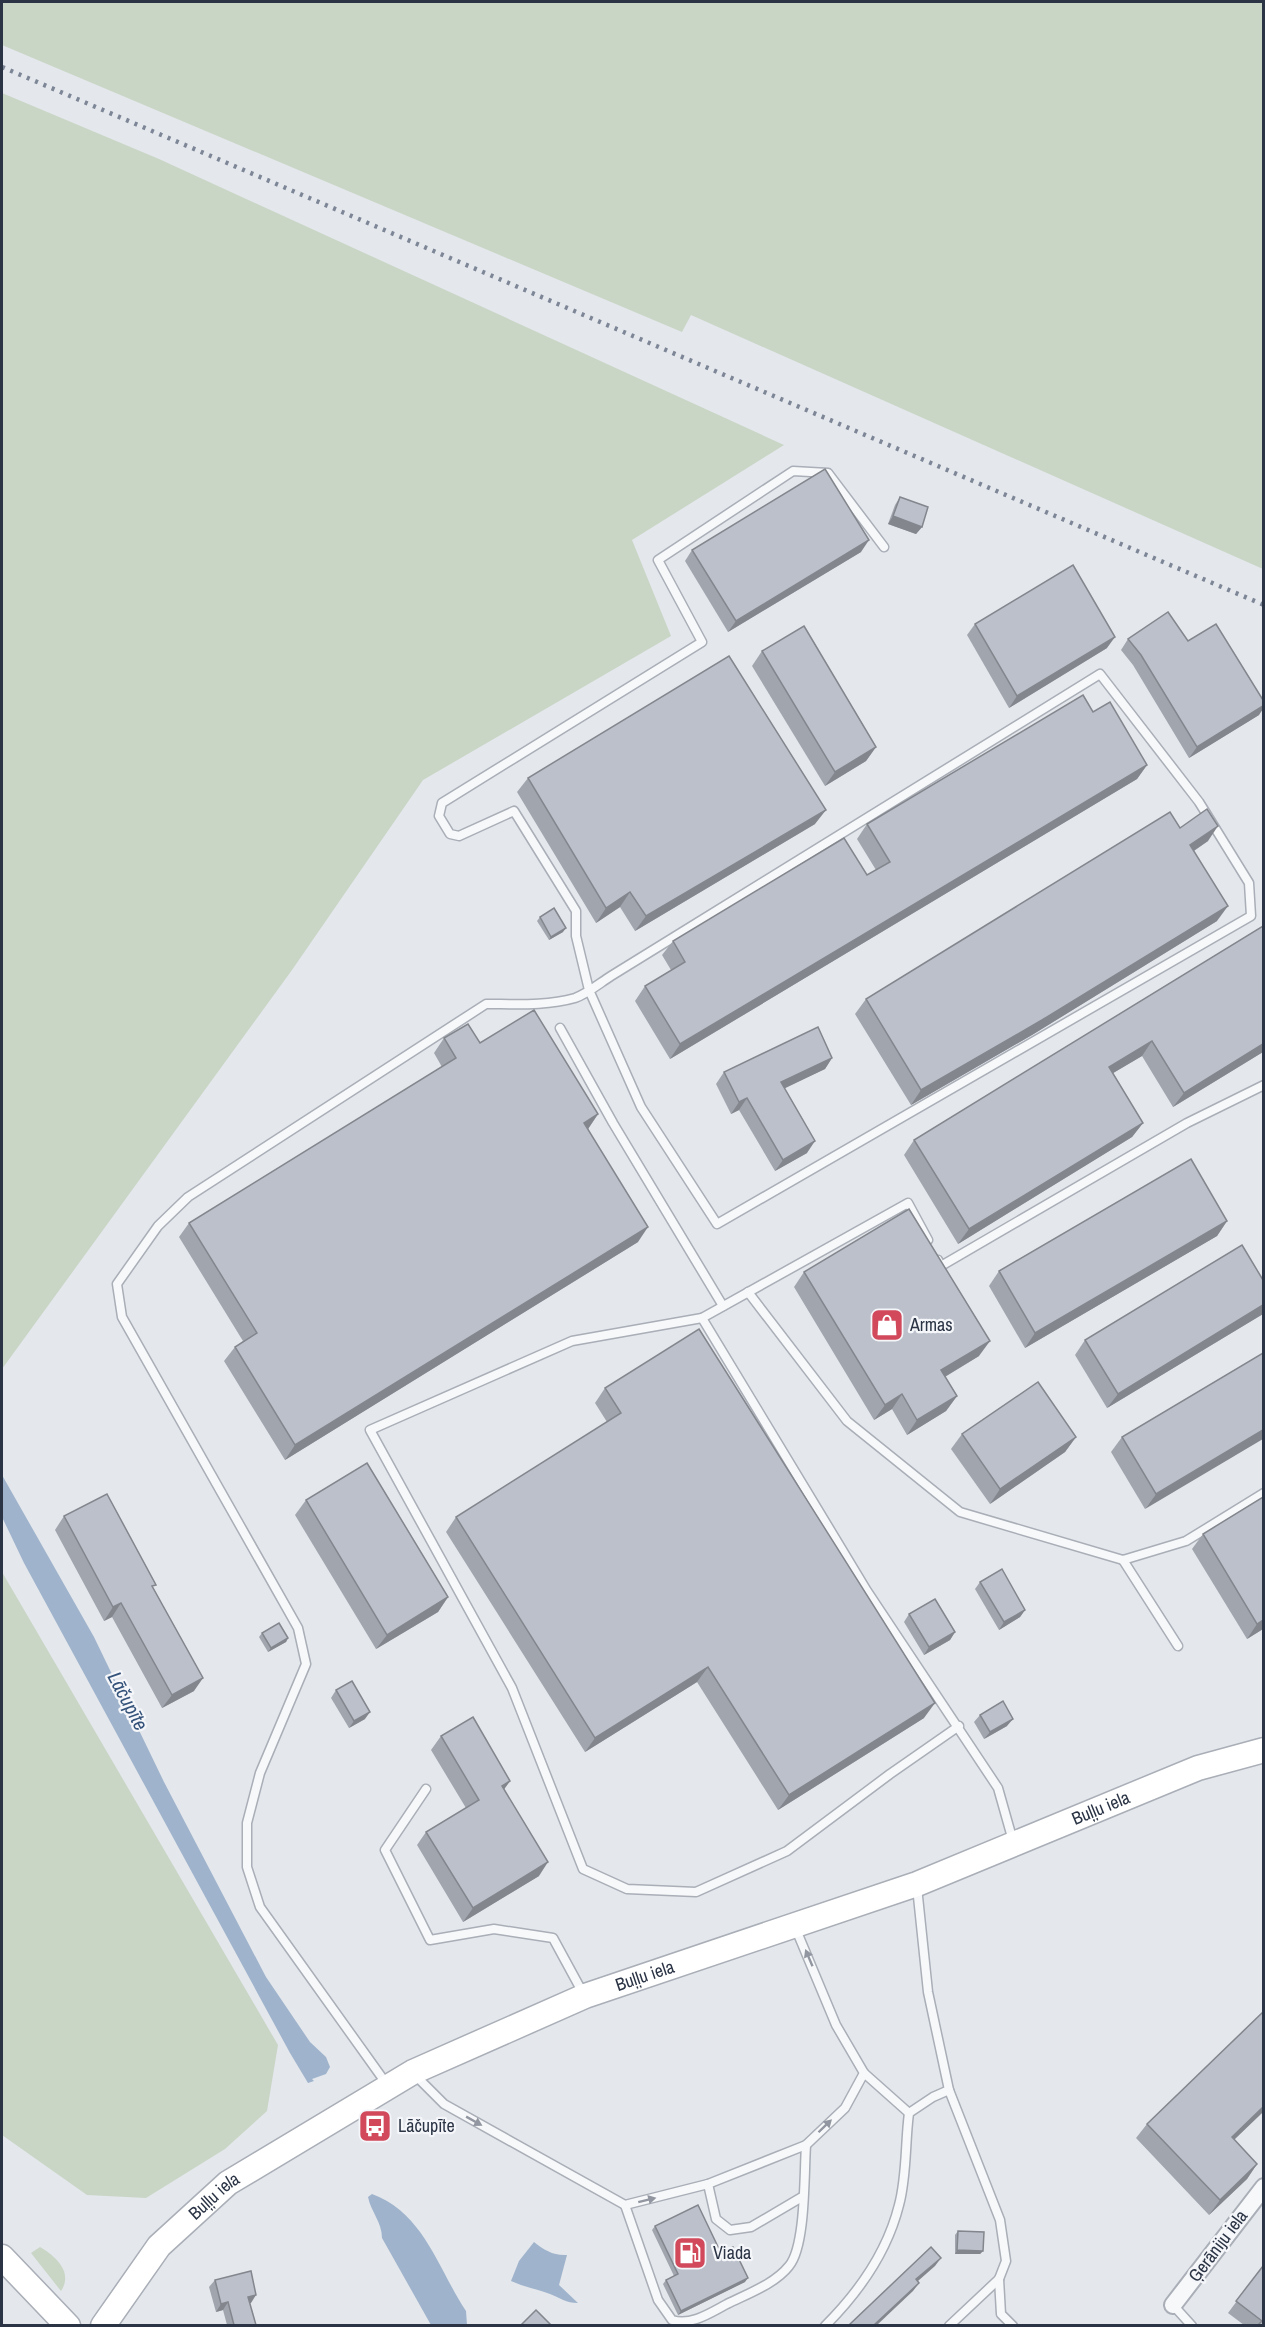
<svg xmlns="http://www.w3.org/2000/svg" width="1265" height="2327" font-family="'Archivo Narrow',sans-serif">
	<rect width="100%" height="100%" fill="#e4e7ec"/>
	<!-- green -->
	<g fill="#c9d6c5">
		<polygon points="2,2 1263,2 1263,569 691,315 682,332 2,45"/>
		<polygon points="2,93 159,159 784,445 632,540 671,636 423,780 292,970 2,1369"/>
		<polygon points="2,1572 278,2045 267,2111 225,2149 146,2198 87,2195 2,2135"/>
		<path d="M40 2247C57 2257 73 2273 61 2291L31 2253Z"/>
	</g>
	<!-- water -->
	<g fill="#9fb4cc">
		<polygon points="2,1475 94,1637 164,1782 266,1977 310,2042 326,2057 330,2067 326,2074 312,2079 314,2081 308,2083 290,2053 24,1563 2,1517"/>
		<path d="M372 2194C424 2213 438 2269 466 2311L467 2325H431L382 2238C382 2222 371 2212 368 2197Z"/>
		<path d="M534 2242C544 2250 554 2256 567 2255L559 2285 578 2303C566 2303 560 2298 550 2294 537 2289 524 2287 511 2281L519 2261Z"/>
	</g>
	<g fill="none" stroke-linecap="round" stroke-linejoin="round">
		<!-- lane casing -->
		<g stroke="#a9aeb7" stroke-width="11">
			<g id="lane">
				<polyline points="560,1028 613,1123 723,1306"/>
				<polyline points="928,1240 908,1203 702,1318 867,1591 998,1788 1013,1841"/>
				<polyline points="938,1260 941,1266 1187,1123 1264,1085"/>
				<polyline points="748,1292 847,1421 960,1512 1123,1560 1186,1541 1264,1493"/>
				<polyline points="702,1318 572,1341 370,1430 512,1688 583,1869 627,1889 696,1892 787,1851 890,1774 959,1726"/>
				<polyline points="1123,1560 1178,1646"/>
				<polyline points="426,1789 385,1850 430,1940 494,1929 553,1938 584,1995"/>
				<polyline points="917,1887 928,1992 949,2090 1000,2220 1006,2261 999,2279 949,2326"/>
				<polyline points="864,2073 909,2113"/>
				<polyline points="415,2075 444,2104 625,2205 708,2184 806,2145 845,2108 864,2073 836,2025 795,1927"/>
				<path d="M388 2086 260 1907 247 1867V1823L260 1773 306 1664 298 1628 122 1317 117 1284 158 1226 188 1197 486 1004C515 1004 547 1006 575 998 587 994 600 983 611 976L1100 674 1199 802 1249 883 1251 916 717 1224 641 1107 589 990 576 936V911L514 811 459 836 450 834 439 816 442 803 702 642 658 560 793 471 828 473 884 547"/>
				<polyline points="708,2184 716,2219 730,2230 751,2227 802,2197"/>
				<path d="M625 2205 658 2300 672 2320C691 2326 710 2313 727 2304 747 2294 775 2284 789 2266 806 2246 804 2173 806 2145"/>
				<polyline points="999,2279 1001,2314 1013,2326"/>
				<polyline points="1173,2305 1192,2326"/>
				<path d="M825 2326C859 2292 887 2253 899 2205 907 2176 905 2143 909 2113L933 2097 949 2090"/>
			</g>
		</g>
		<!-- street casing -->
		<g stroke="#a9aeb7" stroke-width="20">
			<polyline id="street" points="1173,2305 1264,2187"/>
		</g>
		<!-- secondary casing -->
		<g stroke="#a9aeb7" stroke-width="27">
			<g id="secondary">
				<polyline points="2,2257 68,2326"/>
				<path id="s1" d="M103 2326 159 2246 228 2183 413 2072 585 1996 917 1884 1198 1768 1264 1750"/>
			</g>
		</g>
		<!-- lane -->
		<use href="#lane" stroke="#f7f8fa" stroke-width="8"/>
		<!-- street -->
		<use href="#street" stroke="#f7f8fa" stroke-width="16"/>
		<!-- secondary -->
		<use href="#secondary" stroke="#fff" stroke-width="24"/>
		<!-- rail -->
		<polyline stroke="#7d8696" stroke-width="4.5" stroke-dasharray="3 6" stroke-linecap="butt" points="2,67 1264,605"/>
	</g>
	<!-- wall -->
	<g fill="#a1a5ae">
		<polygon points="900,497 922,527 916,534 888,524 895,505"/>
		<polygon points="692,550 861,552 728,632 685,561"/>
		<polygon points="975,624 1107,648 1009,708 967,635"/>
		<polygon points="1128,639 1188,641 1259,715 1189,758 1133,665 1121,650"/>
		<polygon points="762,651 876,747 866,761 825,786 752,666"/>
		<polygon points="1093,712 1147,765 1137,779 670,1059 635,1001 645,986 671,970 662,955 673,941 867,875 876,870 857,839 867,824"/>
		<polygon points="528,778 815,824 635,931 620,907 596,923 517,792"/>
		<polygon points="1180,828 1208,841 1194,851 1217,921 1032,1035 911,1105 855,1014 866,999"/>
		<polygon points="540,917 563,932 549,940 537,921"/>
		<polygon points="1263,926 1263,1052 1173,1107 1142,1056 1113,1073 1143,1123 1132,1137 958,1244 904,1155 914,1140"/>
		<polygon points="444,1038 480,1043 598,1114 588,1129 638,1242 285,1460 224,1361 235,1347 243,1341 179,1237 189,1223 442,1067 434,1053"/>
		<polygon points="832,1058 825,1069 784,1088 807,1153 775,1171 739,1110 731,1114 716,1084 724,1072"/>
		<polygon points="1227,1221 1217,1236 1025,1348 989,1286 999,1271"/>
		<polygon points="804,1272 979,1356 945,1377 957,1396 946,1411 907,1435 892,1409 874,1420 794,1287"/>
		<polygon points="1263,1305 1263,1314 1107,1408 1075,1355 1085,1340"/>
		<polygon points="1263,1353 1145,1509 1111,1452 1122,1437"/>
		<polygon points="605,1388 924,1718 778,1810 697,1682 585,1752 446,1532 456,1517 607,1422 595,1403"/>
		<polygon points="962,1434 1076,1437 1065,1452 990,1504 951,1449"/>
		<polygon points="1263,1497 1263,1629 1247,1639 1192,1549 1203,1534"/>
		<polygon points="306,1500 448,1597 438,1612 376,1649 295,1515"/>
		<polygon points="64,1516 153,1588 194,1691 162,1708 112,1617 104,1621 55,1530"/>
		<polygon points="980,1582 1025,1610 1020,1617 999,1630 975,1589"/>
		<polygon points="909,1614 955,1632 950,1640 924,1655 904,1622"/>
		<polygon points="262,1633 288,1638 286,1642 268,1652 259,1637"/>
		<polygon points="336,1690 365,1719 349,1728 331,1698"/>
		<polygon points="980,1715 1007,1726 984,1739 974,1722"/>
		<polygon points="441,1736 510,1781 504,1789 539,1876 463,1922 417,1845 426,1832 466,1808 431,1750"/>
		<polygon points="1263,2112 1234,2140 1257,2164 1247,2179 1209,2215 1136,2138 1147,2124"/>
		<polygon points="655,2226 721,2253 745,2282 678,2315 663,2284 666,2280 674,2276 652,2230"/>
		<polygon points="958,2231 983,2251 980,2254 955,2254 955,2235"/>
		<polygon points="1263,2266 1263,2325 1244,2325 1228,2313"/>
		<polygon points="215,2280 251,2303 249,2303 256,2325 227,2325 223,2310 216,2312 209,2287"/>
	</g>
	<!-- shaded-wall -->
	<g fill="#83868d">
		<polygon points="893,516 922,527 916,534 888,524"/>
		<polygon points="869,540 861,552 728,632 736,621"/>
		<polygon points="1115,637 1107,648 1009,708 1017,696"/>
		<polygon points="1263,706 1263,709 1259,715 1189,758 1197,747"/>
		<polygon points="876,747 866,761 825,786 835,772"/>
		<polygon points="1147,765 1137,779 670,1059 680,1044"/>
		<polygon points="826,810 815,824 635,931 646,916"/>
		<polygon points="1218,826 1208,841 1180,860 1190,845"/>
		<polygon points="630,892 620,907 596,923 606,908"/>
		<polygon points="1228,906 1217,921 1032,1035 911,1105 921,1090"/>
		<polygon points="566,928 563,932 549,940 551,937"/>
		<polygon points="1152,1041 1142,1056 1098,1082 1109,1067"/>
		<polygon points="1263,1044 1263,1052 1173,1107 1184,1093"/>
		<polygon points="832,1058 825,1069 773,1094 781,1082"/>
		<polygon points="747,1098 739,1110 731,1114 739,1102"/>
		<polygon points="598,1114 588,1129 584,1123"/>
		<polygon points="1143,1123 1132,1137 958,1244 969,1229"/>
		<polygon points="815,1141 807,1153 775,1171 783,1160"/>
		<polygon points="1227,1221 1217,1236 1025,1348 1035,1333"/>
		<polygon points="648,1227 638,1242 285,1460 295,1445"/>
		<polygon points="1263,1305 1263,1314 1107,1408 1118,1394"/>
		<polygon points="990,1341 979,1356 931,1385 941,1370"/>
		<polygon points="902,1394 892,1409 874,1420 885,1405"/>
		<polygon points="957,1396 946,1411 907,1435 917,1420"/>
		<polygon points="1263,1430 1263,1439 1145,1509 1156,1494"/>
		<polygon points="1076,1437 1065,1452 990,1504 1000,1489"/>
		<polygon points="448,1597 438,1612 376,1649 387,1635"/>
		<polygon points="121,1603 112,1617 104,1621 113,1607"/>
		<polygon points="1025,1610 1020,1617 999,1630 1004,1622"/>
		<polygon points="1263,1620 1263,1629 1247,1639 1257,1624"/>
		<polygon points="955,1632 950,1640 924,1655 929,1647"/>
		<polygon points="288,1638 286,1642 268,1652 271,1648"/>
		<polygon points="708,1667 697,1682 585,1752 595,1738"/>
		<polygon points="203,1678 194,1691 162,1708 172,1695"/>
		<polygon points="935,1703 924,1718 778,1810 789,1795"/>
		<polygon points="370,1712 365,1719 349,1728 354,1721"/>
		<polygon points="1013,1719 1007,1726 984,1739 990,1732"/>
		<polygon points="510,1781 500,1795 502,1786"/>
		<polygon points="548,1862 539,1876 463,1922 473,1908"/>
		<polygon points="1263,2107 1263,2112 1221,2152 1232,2137"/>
		<polygon points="1257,2164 1247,2179 1209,2215 1220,2200"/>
		<polygon points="957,2250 983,2251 980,2254 955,2254"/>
		<polygon points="941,2258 935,2266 910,2288 916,2279"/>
		<polygon points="748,2278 745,2282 678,2315 681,2311"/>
		<polygon points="919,2283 913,2291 877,2325 874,2325"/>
		<polygon points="256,2295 251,2303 242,2305 248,2297"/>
		<polygon points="228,2302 223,2310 216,2312 221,2304"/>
	</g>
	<!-- building -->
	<g fill="#bbc0ca" stroke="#83868d" stroke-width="1.5">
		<polygon points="825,469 869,540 736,621 692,550"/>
		<polygon points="900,497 928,507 922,527 893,516"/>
		<polygon points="1073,565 1115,637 1017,696 975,624"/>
		<polygon points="1168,612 1188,641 1216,624 1263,700 1263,706 1197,747 1141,655 1128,639"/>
		<polygon points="804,626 876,747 835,772 762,651"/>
		<polygon points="729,656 826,810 646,916 630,892 606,908 528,778"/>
		<polygon points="1083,695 1093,712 1110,702 1147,765 680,1044 645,986 685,962 673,941 844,838 867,875 890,862 867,824"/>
		<polygon points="1207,809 1218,826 1190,845 1228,906 1042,1020 921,1090 866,999 1170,812 1180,828"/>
		<polygon points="554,908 566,928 551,937 540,917"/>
		<polygon points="1263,926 1263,1044 1184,1093 1152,1041 1109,1067 1143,1123 969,1229 914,1140"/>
		<polygon points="534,1010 598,1114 584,1123 648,1227 295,1445 235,1347 257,1333 189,1223 456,1058 444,1038 468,1024 480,1043"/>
		<polygon points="818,1027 832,1058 781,1082 815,1141 783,1160 747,1098 739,1102 724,1072"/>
		<polygon points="1191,1159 1227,1221 1035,1333 999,1271"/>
		<polygon points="909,1209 990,1341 941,1370 957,1396 917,1420 902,1394 885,1405 804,1272"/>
		<polygon points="1242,1245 1263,1280 1263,1305 1118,1394 1085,1340"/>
		<polygon points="699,1329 935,1703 789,1795 708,1667 595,1738 456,1517 621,1413 605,1388"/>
		<polygon points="1263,1353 1263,1430 1156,1494 1122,1437"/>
		<polygon points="1038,1382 1076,1437 1000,1489 962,1434"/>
		<polygon points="367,1463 448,1597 387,1635 306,1500"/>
		<polygon points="107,1494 156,1585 152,1586 203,1678 172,1695 121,1603 113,1607 64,1516"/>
		<polygon points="1263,1497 1263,1620 1257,1624 1203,1534"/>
		<polygon points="1002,1569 1025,1610 1004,1622 980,1582"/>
		<polygon points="935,1599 955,1632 929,1647 909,1614"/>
		<polygon points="279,1623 288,1638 271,1648 262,1633"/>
		<polygon points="352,1681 370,1712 354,1721 336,1690"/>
		<polygon points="1003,1701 1013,1719 990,1732 980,1715"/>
		<polygon points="473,1717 510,1781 502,1786 548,1862 473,1908 426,1832 479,1800 441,1736"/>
		<polygon points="1263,2012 1263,2107 1232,2137 1257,2164 1220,2200 1147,2124"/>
		<polygon points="698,2205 721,2253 733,2247 748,2278 681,2311 666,2280 678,2274 655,2226"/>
		<polygon points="958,2231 984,2232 983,2251 957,2250"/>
		<polygon points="931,2247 941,2258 916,2279 919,2283 874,2325 849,2325"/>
		<polygon points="1263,2266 1263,2325 1258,2325 1262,2321 1236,2301"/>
		<polygon points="251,2271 256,2295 248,2297 256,2325 234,2325 228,2302 221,2304 215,2280"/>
		<polygon points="536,2310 551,2325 521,2325"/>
	</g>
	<!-- one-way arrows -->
	<defs><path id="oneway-solid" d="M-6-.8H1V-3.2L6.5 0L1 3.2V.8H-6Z" transform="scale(1.5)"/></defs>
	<g fill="#9196a0">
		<use href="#oneway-solid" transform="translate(809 1958) rotate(-113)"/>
		<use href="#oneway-solid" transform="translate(474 2121) rotate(29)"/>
		<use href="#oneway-solid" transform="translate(825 2126) rotate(-44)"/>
		<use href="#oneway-solid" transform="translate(647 2200) rotate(-14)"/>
	</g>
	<!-- icons -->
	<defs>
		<g id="shop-square" transform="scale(1.725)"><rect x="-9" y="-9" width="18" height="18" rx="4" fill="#d1495b" stroke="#f4f6f9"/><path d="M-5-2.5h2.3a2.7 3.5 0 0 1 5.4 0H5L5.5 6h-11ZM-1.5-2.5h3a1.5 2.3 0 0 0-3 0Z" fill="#fff"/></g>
		<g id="bus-square" transform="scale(1.725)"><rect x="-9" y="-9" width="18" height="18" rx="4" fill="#d1495b" stroke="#f4f6f9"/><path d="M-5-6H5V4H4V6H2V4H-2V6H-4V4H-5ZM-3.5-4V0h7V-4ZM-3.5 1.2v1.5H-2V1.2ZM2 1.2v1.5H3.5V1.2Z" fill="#fff"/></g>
		<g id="fuel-square" transform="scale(1.725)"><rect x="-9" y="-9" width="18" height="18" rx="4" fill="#d1495b" stroke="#f4f6f9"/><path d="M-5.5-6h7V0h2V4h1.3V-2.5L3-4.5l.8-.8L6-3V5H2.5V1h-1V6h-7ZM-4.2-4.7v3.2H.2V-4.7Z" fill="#fff"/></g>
	</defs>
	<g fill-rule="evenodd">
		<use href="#shop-square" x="887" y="1325"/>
		<use href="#bus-square" x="375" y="2126"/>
		<use href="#fuel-square" x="690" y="2253"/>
	</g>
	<g text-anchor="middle" stroke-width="4.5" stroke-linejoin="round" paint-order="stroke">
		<!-- poi labels -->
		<g font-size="18" fill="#2b3445" stroke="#f4f6f9" text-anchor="start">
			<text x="910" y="1331">Armas</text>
			<text x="398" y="2132">Lāčupīte</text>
			<text x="713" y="2259">Viada</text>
		</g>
		<!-- street labels -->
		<g font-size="18" fill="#2b3445" stroke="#f4f6f9">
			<text dy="6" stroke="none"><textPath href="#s1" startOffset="1144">Buļļu iela</textPath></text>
			<text dy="6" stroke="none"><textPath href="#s1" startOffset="658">Buļļu iela</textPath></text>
			<text dy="6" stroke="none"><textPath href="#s1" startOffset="172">Buļļu iela</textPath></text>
			<text transform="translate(1218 2246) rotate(-53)" y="6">Ģerāniju iela</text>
		</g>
		<!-- water labels -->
		<g font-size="20" font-style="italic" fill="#34527a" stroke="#f4f6f9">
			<text transform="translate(128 1701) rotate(62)" y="7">Lāčupīte</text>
		</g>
	</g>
	<!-- border -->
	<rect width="1265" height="2327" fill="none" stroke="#2b3445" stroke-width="6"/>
</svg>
